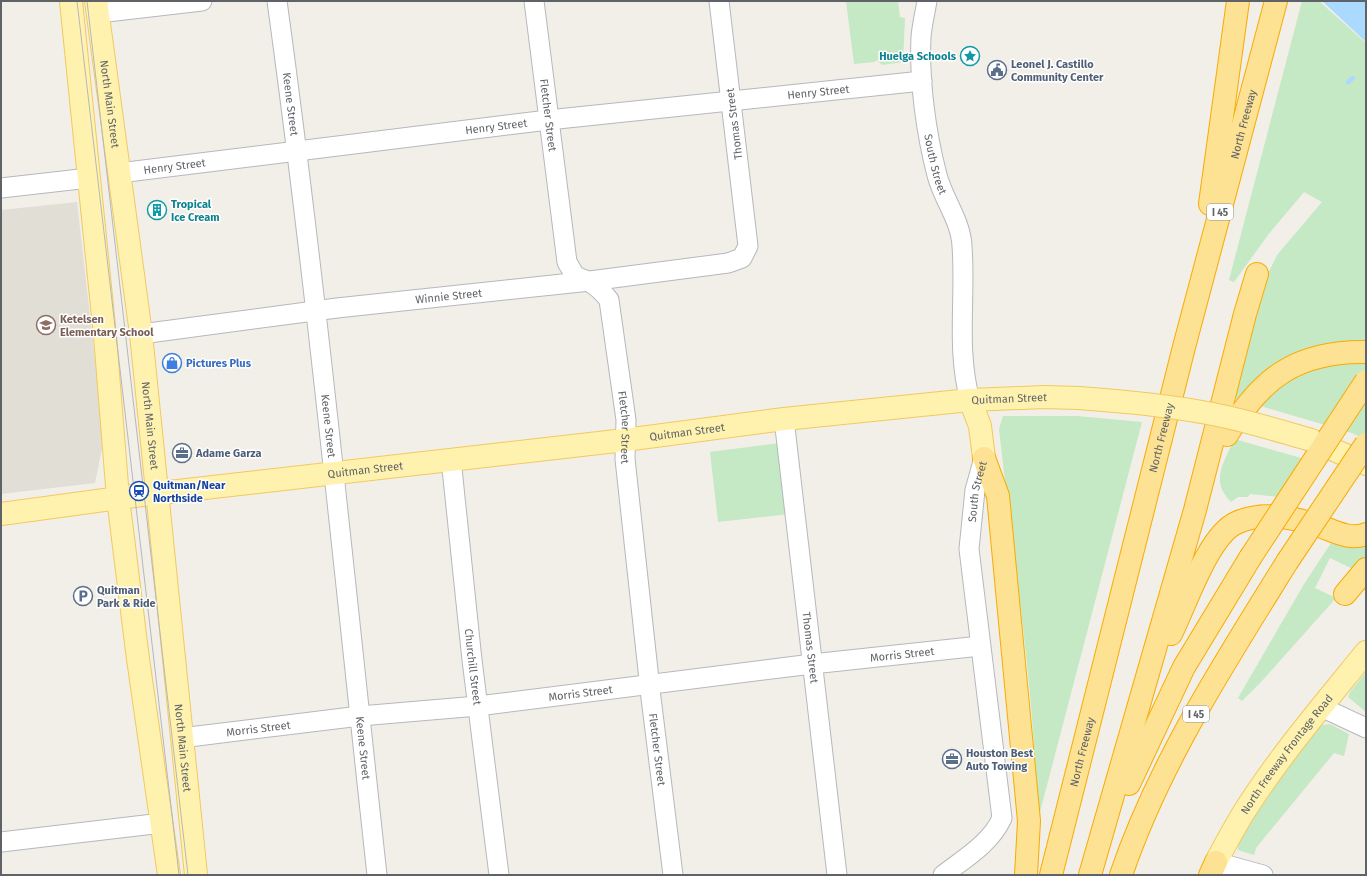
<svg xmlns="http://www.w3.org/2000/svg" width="1367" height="876" font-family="'Fira Sans',sans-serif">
	<rect width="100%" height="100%" fill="#f1efe8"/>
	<!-- education -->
	<polygon fill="#e1ded6" points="77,202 104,439 95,483 1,494 1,210"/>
	<!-- green -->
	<g fill="#c5e8c5">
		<polygon points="846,1 898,1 900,17 905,18 903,62 882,65 877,60 874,62 854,64"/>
		<polygon points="1302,1 1319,1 1366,43 1366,440 1352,433 1230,397 1262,286 1277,255 1322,202 1304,192 1268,235 1234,282 1229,280"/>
		<path d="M1003 416H1077L1142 422 1040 812 1037 811C1034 683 1013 556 999 429Z"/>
		<path d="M1234 439 1305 459 1281 497 1250 494 1248 497H1238L1231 502C1209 480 1225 462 1234 439Z"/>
		<polygon points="780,443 789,514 718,522 710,452"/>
		<polygon points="1331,543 1351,548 1366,547 1366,563 1359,572 1330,558 1315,588 1336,598 1261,682 1242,701 1238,698 1304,584"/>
		<polygon points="1366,672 1366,712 1348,697 1350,692"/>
		<path d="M1330 724 1349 734 1344 756 1334 753 1256 848 1254 855 1238 850C1238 825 1303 746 1322 725Z"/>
	</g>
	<!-- water -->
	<polygon fill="#aadaff" points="1322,1 1366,1 1366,42"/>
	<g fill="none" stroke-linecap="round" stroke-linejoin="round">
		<!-- stream -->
		<polyline stroke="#aadaff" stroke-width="4.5" points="1348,82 1353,78"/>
		<!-- minor casing -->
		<g stroke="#b5b8bc" stroke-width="21">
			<g id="minor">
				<path id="s1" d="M277 1C317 292 345 583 377 875"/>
				<path id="s2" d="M534 1 567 262 575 276C590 281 599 287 609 300L626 420 625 459 651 698 673 875"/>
				<path id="s3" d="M927 1C925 13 922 25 921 37 919 81 926 133 937 175 943 199 961 221 962 246 966 298 956 349 970 400"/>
				<polyline points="98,13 202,1"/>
				<path id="s4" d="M119 173 548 120 922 81"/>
				<polyline points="1,188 89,178"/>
				<path id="s5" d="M141 334 337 308 590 281 728 263 742 258 748 246 719 1"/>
				<path id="s6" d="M784 419 837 875"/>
				<path id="s7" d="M451 459 472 660 499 875"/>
				<polyline points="1321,707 1366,728"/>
				<path id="s8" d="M181 738 360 716 478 706 812 664 980 646"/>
				<polyline points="1,842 162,823"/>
				<polyline points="1216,862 1263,875"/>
				<path id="s9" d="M943 875C964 859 991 843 1002 818L969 549 975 490 984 458"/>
			</g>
		</g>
		<!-- major casing -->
		<g stroke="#f2c960" stroke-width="24">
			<g id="major">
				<polyline points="71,1 105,336 118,498 138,659 169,875"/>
				<path id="s10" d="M96 1 141 334 196 875"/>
				<polyline points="970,400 980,426 984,458"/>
				<polyline points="1311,440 1366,464"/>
				<path id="s11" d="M1 514 134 496 625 440 784 419 970 400 1045 397 1079 398"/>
				<path id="s12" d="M1216 862C1225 845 1234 828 1244 812 1280 755 1324 704 1366 652"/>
			</g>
		</g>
		<!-- highway casing -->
		<g stroke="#f9ab00" stroke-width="24">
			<g id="highway">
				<polyline points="1210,204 1238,1"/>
				<path d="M1227 435C1261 377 1298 351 1366 352"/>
				<polyline points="984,458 998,496 1029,821 1026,875"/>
				<polyline points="1345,594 1366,569"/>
				<path d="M1171 634C1185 606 1208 536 1236 523 1261 511 1292 517 1317 525 1332 530 1350 541 1366 534"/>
				<polyline points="1129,784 1184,667 1250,558"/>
				<path id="s13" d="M1051 875 1184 347 1276 1"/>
				<polyline points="1090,875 1195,510 1245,314 1257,274"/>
				<path d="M1121 875C1159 763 1225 662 1287 562"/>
				<polyline points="1210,875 1216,862"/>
			</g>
		</g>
		<!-- minor -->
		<use href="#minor" stroke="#fff" stroke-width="19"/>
		<!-- major -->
		<use href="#major" stroke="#fff2af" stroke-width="22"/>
		<!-- highway -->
		<use href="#highway" stroke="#fde293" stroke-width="22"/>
		<!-- tram -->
		<g stroke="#b6b7b8" stroke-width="1">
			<polyline points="77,1 179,875"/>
			<polyline points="87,1 188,875"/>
		</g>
		<!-- major-bridge casing -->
		<g stroke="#f2c960" stroke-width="24" stroke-linecap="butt">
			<path id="major-bridge" d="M1079 398C1122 401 1164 405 1207 413 1242 419 1276 430 1311 440"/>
		</g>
		<!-- highway-bridge casing -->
		<g stroke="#f9ab00" stroke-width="24" stroke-linecap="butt">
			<g id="highway-bridge">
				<polyline points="1250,558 1366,381"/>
				<polyline points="1287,562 1366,444"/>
			</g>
		</g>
		<!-- major-bridge -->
		<use href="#major-bridge" stroke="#fff2af" stroke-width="22"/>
		<!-- highway-bridge -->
		<use href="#highway-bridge" stroke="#fde293" stroke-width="22"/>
	</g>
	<!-- icons -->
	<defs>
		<g id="sight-ring" transform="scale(1)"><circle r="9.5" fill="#fff" stroke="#0f9aa8" stroke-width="1.5"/><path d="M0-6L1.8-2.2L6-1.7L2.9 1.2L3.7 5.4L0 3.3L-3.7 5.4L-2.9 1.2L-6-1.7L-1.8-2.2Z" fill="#0f9aa8"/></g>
		<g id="civic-ring" transform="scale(1)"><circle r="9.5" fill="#fff" stroke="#5c6f8a" stroke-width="1.5"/><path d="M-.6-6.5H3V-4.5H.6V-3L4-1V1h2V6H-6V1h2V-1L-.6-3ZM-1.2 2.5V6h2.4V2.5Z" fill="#5c6f8a"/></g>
		<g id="building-ring" transform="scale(1)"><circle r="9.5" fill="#fff" stroke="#0f9aa8" stroke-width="1.5"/><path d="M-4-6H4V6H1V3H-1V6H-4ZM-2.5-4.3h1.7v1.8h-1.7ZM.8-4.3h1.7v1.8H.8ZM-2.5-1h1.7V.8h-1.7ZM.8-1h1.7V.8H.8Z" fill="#0f9aa8"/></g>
		<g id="school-ring" transform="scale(1)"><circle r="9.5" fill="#fff" stroke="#8d6e63" stroke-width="1.5"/><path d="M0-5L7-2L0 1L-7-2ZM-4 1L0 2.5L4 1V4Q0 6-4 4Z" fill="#8d6e63"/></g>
		<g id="shop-ring" transform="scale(1)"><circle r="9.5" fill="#fff" stroke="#3f7fe0" stroke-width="1.5"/><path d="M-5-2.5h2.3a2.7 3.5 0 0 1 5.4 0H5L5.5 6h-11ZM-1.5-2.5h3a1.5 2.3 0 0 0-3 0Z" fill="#3f7fe0"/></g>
		<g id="office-ring" transform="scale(1)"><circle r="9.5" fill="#fff" stroke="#5c6f8a" stroke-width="1.5"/><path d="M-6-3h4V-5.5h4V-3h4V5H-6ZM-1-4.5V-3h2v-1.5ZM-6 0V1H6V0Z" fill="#5c6f8a"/></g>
		<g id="station-ring" transform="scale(1)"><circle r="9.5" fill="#fff" stroke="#1a4fb4" stroke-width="1.5"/><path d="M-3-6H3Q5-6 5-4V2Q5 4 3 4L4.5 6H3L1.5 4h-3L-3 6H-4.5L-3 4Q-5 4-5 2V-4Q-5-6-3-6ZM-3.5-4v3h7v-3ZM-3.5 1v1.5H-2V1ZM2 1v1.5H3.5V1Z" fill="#1a4fb4"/></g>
		<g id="parking-ring" transform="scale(1)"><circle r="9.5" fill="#fff" stroke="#5c6f8a" stroke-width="1.5"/><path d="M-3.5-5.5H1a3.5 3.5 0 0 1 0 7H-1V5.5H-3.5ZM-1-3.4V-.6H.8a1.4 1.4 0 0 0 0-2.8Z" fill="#5c6f8a"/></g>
	</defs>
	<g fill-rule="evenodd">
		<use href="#sight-ring" x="970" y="56"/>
		<use href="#civic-ring" x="997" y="70"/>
		<use href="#building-ring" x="157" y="210"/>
		<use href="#school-ring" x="46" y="325"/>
		<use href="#shop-ring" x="172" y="363"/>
		<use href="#office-ring" x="182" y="453"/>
		<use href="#station-ring" x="139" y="491"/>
		<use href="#parking-ring" x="83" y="596"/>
		<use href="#office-ring" x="952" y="759"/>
	</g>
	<g text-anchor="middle" stroke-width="3" stroke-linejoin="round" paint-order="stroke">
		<!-- shield labels -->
		<g fill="#fff" stroke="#8f9295" stroke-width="1">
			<rect x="1207" y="204" width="26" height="16" rx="3"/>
			<rect x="1183" y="706" width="26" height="16" rx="3"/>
		</g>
		<g font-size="10" font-weight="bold" fill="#5f6368">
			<text x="1220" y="216">I 45</text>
			<text x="1196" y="718">I 45</text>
		</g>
		<!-- culture labels -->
		<g font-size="11" font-weight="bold" fill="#0d838f" stroke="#fff" text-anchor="end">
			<text x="956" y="60">Huelga Schools</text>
			<text x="171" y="208" text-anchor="start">Tropical<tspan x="171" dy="13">Ice Cream</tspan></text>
		</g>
		<!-- service labels -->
		<g font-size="11" font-weight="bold" fill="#4e5e75" stroke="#fff" text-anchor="start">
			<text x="1011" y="68">Leonel J. Castillo<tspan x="1011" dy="13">Community Center</tspan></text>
			<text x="196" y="457">Adame Garza</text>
			<text x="97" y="594">Quitman<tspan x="97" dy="13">Park &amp; Ride</tspan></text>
			<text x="966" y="757">Houston Best<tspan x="966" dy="13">Auto Towing</tspan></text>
		</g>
		<!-- street labels -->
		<g font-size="11" fill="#5f6368" stroke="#fff">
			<text dy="4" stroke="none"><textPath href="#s4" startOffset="704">Henry Street</textPath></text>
			<text dy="4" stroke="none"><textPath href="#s10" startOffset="104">North Main Street</textPath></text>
			<text dy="4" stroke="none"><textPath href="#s1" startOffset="104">Keene Street</textPath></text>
			<text dy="4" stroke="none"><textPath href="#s2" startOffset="115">Fletcher Street</textPath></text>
			<text transform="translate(734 124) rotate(-97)" y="4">Thomas Street</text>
			<text dy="4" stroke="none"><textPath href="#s13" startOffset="775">North Freeway</textPath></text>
			<text dy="4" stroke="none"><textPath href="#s4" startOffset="380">Henry Street</textPath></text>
			<text dy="4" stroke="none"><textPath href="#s3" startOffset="165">South Street</textPath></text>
			<text dy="4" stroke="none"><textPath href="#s4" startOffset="56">Henry Street</textPath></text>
			<text dy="4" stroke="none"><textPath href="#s5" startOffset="310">Winnie Street</textPath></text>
			<text dy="4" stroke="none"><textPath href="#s11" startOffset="1015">Quitman Street</textPath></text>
			<text dy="4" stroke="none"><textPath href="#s10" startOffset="428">North Main Street</textPath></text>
			<text dy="4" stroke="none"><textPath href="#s1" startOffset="428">Keene Street</textPath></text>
			<text dy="4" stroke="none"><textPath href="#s2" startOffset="450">Fletcher Street</textPath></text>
			<text dy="4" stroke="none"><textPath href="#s11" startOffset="691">Quitman Street</textPath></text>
			<text dy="4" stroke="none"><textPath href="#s13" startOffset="451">North Freeway</textPath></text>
			<text dy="4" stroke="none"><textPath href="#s11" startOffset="367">Quitman Street</textPath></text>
			<text dy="4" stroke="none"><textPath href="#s9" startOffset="412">South Street</textPath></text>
			<text dy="4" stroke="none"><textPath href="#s6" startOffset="230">Thomas Street</textPath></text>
			<text dy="4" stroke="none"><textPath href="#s8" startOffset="726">Morris Street</textPath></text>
			<text dy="4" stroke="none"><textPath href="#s7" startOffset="209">Churchill Street</textPath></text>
			<text dy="4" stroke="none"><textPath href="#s8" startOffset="402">Morris Street</textPath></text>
			<text dy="4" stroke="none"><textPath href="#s8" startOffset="78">Morris Street</textPath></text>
			<text dy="4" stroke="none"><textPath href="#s10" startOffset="752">North Main Street</textPath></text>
			<text dy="4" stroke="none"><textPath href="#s1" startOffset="752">Keene Street</textPath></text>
			<text dy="4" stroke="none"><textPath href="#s2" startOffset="774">Fletcher Street</textPath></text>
			<text dy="4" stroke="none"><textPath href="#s13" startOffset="127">North Freeway</textPath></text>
			<text dy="4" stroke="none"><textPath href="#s12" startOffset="129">North Freeway Frontage Road</textPath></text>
		</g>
		<!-- education labels -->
		<g font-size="11" font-weight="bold" fill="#785e54" stroke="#fff" text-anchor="start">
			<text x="60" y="323">Ketelsen<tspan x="60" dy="13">Elementary School</tspan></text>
		</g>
		<!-- shop labels -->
		<g font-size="11" font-weight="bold" fill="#366cbe" stroke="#fff" text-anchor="start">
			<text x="186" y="367">Pictures Plus</text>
		</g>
		<!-- transit labels -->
		<g font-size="11" font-weight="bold" fill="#164399" stroke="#fff" text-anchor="start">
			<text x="153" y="489">Quitman/Near<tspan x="153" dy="13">Northside</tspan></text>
		</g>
	</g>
	<!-- border -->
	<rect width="1367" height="876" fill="none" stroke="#5f6368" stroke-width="4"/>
</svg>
